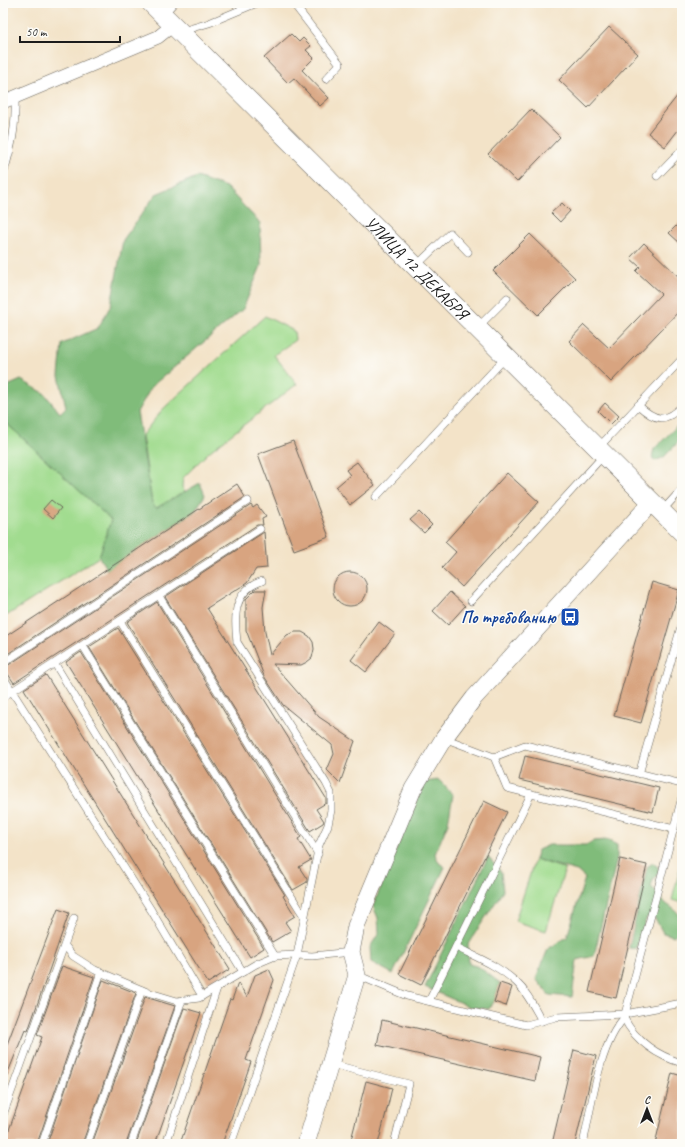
<svg xmlns="http://www.w3.org/2000/svg" width="685" height="1147" font-family="Caveat,sans-serif">
	<rect width="100%" height="100%" fill="#fdfcf7"/>
	<filter id="ink" filterUnits="userSpaceOnUse"><feTurbulence type="fractalNoise" baseFrequency=".025" numOctaves="2"/><feDisplacementMap in="SourceGraphic" scale="8" xChannelSelector="R" yChannelSelector="G"/><feConvolveMatrix kernelMatrix="1 2 1 2 8 2 1 2 1" color-interpolation-filters="sRGB"/></filter>
	<filter id="wash" filterUnits="userSpaceOnUse"><feTurbulence type="fractalNoise" baseFrequency=".012" numOctaves="4" result="noise"/><feDisplacementMap in="SourceGraphic" scale="16" xChannelSelector="R" yChannelSelector="G"/><feGaussianBlur stdDeviation="0.9" result="paint"/><feColorMatrix in="noise" values="0 0 0 0 0 0 0 0 0 0 0 0 0 0 0 0 0 1.4 0 .05"/><feComposite in="paint" operator="in"/></filter>
	<g filter="url(#wash)">
		<rect width="100%" height="100%" fill="#f3e3c8"/>
		<!-- green -->
		<g fill="#a1dc8f" stroke="#5e7c56">
			<polygon points="265,316 294,331 295,340 274,355 297,384 210,451 183,478 182,487 195,511 169,529 152,503 142,435 163,409"/>
			<polygon points="3,420 111,520 99,557 3,618"/>
			<polygon points="535,859 565,869 546,931 515,921"/>
			<polygon points="682,860 682,903 672,900"/>
		</g>
		<!-- forest -->
		<g fill="#80bc7a" stroke="#4e6c4b">
			<polygon points="197,177 226,187 260,223 261,266 243,309 152,386 137,412 152,503 156,508 200,483 205,495 195,511 107,570 99,557 111,520 3,420 3,388 21,380 44,393 60,413 66,407 59,376 62,344 98,328 111,305 123,240 156,194"/>
			<polygon points="682,421 682,438 664,457 655,461 652,457 654,449"/>
			<polygon points="439,780 453,795 448,823 435,854 439,863 445,867 393,974 371,962 370,947 379,933 378,918 373,906 424,782"/>
			<polygon points="607,840 617,845 617,858 594,956 577,960 572,997 549,995 536,979 548,949 567,937 585,878 577,871 535,859 538,850 549,845 586,845 593,841"/>
			<polygon points="488,857 501,872 503,891 468,944 469,964 479,967 500,983 494,1002 489,1009 470,1007 425,987"/>
			<path d="M653 863 658 867 659 872 653 880 651 887C656 890 657 895 661 899 673 911 682 909 682 928L674 936 663 933 655 918 647 917 636 949 629 948 647 867Z"/>
		</g>
		<g id="blocks">
			<!-- building -->
			<g fill="#d8a480">
				<polygon points="609,27 638,54 588,108 559,80"/>
				<polygon points="291,34 299,42 303,38 311,46 306,50 314,58 302,70 329,98 320,106 294,78 288,83 264,58"/>
				<polygon points="682,90 682,125 665,147 648,133"/>
				<polygon points="531,109 560,137 517,182 488,154"/>
				<polygon points="562,203 570,211 560,222 551,213"/>
				<polygon points="682,220 682,245 669,233"/>
				<polygon points="530,234 575,278 538,315 493,271"/>
				<polygon points="644,243 682,280 682,308 611,382 569,341 584,325 609,348 661,294 636,271 640,267 630,258"/>
				<polygon points="605,403 619,416 611,424 598,411"/>
				<polygon points="293,441 329,537 294,550 258,454"/>
				<polygon points="357,462 375,485 350,505 336,487 350,475 346,470"/>
				<polygon points="507,473 539,502 462,587 442,568 456,552 445,542"/>
				<polygon points="237,484 245,497 3,657 3,638"/>
				<polygon points="51,500 61,508 53,518 43,509"/>
				<polygon points="251,505 253,508 257,505 266,517 262,519 263,525 257,525 14,683 4,668"/>
				<polygon points="419,512 432,525 424,533 410,520"/>
				<polygon points="264,532 267,568 256,569 247,583 207,608 326,798 326,803 316,809 324,821 323,823 310,831 165,597"/>
				<circle cx="350" cy="589" r="17"/>
				<polygon points="652,582 679,590 641,723 614,716"/>
				<polygon points="255,590 266,590 263,607 265,632 270,655 287,635 295,632 302,632 309,636 313,642 314,649 312,658 307,662 301,665 273,664 319,717 355,741 340,783 327,770 334,754 332,745 283,705 264,676 246,630 246,599"/>
				<polygon points="450,592 465,606 448,625 433,611"/>
				<polygon points="157,602 301,837 298,839 311,860 299,867 307,879 307,882 293,890 127,622"/>
				<polygon points="379,622 395,634 366,672 351,660"/>
				<polygon points="118,628 285,895 283,896 295,916 285,922 291,931 272,942 89,647"/>
				<polygon points="81,652 264,948 250,957 66,662"/>
				<polygon points="46,675 230,969 208,983 24,689"/>
				<polygon points="525,756 659,788 653,812 519,780"/>
				<polygon points="484,801 507,812 421,985 399,974"/>
				<polygon points="620,859 647,865 616,998 589,992"/>
				<polygon points="58,909 69,913 28,1031 25,1030 3,1085 3,1055"/>
				<polygon points="62,966 94,977 37,1144 4,1144 42,1037 37,1035"/>
				<polygon points="269,969 274,980 246,1060 251,1062 222,1144 180,1144 230,999 232,1000 238,983 247,997 255,975"/>
				<polygon points="103,980 136,993 82,1144 47,1144"/>
				<polygon points="500,983 512,987 506,1006 494,1002"/>
				<polygon points="145,997 175,1006 126,1144 92,1144"/>
				<polygon points="184,1008 201,1013 155,1144 136,1144"/>
				<polygon points="382,1020 540,1057 535,1081 377,1045"/>
				<polygon points="574,1050 596,1056 575,1144 552,1144"/>
				<polygon points="672,1073 682,1076 682,1137 680,1144 655,1144"/>
				<polygon points="366,1081 392,1088 388,1105 378,1144 350,1144"/>
			</g>
		</g>
	</g>
	<g filter="url(#ink)">
		<use href="#blocks" fill-opacity="0" stroke="#676258" stroke-width="1"/>
		<g fill="none" stroke-linecap="round" stroke-linejoin="round">
			<!-- service casing -->
			<g stroke="#676258" stroke-width="8">
				<g id="service">
					<polyline points="293,3 340,64 326,79"/>
					<polyline points="163,15 174,3"/>
					<polyline points="182,31 209,23 257,3"/>
					<path d="M3 175C12 146 16 128 15 97"/>
					<polyline points="657,176 682,150"/>
					<polyline points="416,266 450,233 468,252"/>
					<polyline points="477,328 507,298"/>
					<path d="M638 405C655 421 665 423 682 406"/>
					<polyline points="599,447 682,359"/>
					<polyline points="376,497 506,357"/>
					<polyline points="662,511 682,489"/>
					<polyline points="159,596 318,854"/>
					<polyline points="471,601 604,455"/>
					<polyline points="120,621 305,918"/>
					<polyline points="83,646 275,956"/>
					<polyline points="3,663 248,501"/>
					<polyline points="55,664 243,972"/>
					<polyline points="3,677 151,910 202,996"/>
					<polyline points="3,697 260,529"/>
					<polyline points="444,738 494,757 507,788 674,829"/>
					<polyline points="494,757 525,745 682,784"/>
					<polyline points="639,774 682,623"/>
					<polyline points="65,946 73,956 95,970 147,992 177,1001 199,998 256,964 275,956 297,955 312,956 351,952"/>
					<path d="M456 947C476 957 499 966 516 982 527 992 534 1007 542 1021"/>
					<polyline points="357,975 407,996 526,1025 556,1017 625,1014 682,1003"/>
					<polyline points="429,1001 531,794"/>
					<path d="M624 1018C635 1041 658 1056 682 1063"/>
					<polyline points="331,1064 409,1084 394,1144"/>
					<polyline points="3,1115 74,918"/>
					<polyline points="42,1144 101,972"/>
					<polyline points="87,1144 142,990"/>
					<polyline points="131,1144 182,1000"/>
					<polyline points="166,1144 217,988"/>
					<path d="M231 1144 297 955 319 845 328 825 331 810V793L326 783 237 642C234 616 233 591 262 581"/>
					<path d="M583 1144C592 1106 598 1047 624 1018L682 797"/>
				</g>
			</g>
			<!-- minor casing -->
			<g stroke="#676258" stroke-width="14">
				<polyline id="minor" points="3,102 158,37 173,25"/>
			</g>
			<!-- tertiary casing -->
			<g stroke="#676258" stroke-width="18">
				<polyline id="tertiary" points="306,1144 357,975 351,952 356,926 413,789 444,738 474,698 651,503"/>
			</g>
			<!-- secondary casing -->
			<g stroke="#676258" stroke-width="20">
				<g id="secondary">
					<path id="s1" d="M151 3 682 532"/>
				</g>
			</g>
			<!-- service -->
			<use href="#service" stroke="#fff" stroke-width="7"/>
			<!-- minor -->
			<use href="#minor" stroke="#fff" stroke-width="13"/>
			<!-- tertiary -->
			<use href="#tertiary" stroke="#fff" stroke-width="17"/>
			<!-- secondary -->
			<use href="#secondary" stroke="#fff" stroke-width="19"/>
		</g>
	</g>
	<!-- icons -->
	<defs>
		<g id="bus-square" transform="scale(1)"><rect x="-9" y="-9" width="18" height="18" rx="4" fill="#1a4fb4" stroke="#fdfcf7"/><path d="M-5-6H5V4H4V6H2V4H-2V6H-4V4H-5ZM-3.5-4V0h7V-4ZM-3.5 1.2v1.5H-2V1.2ZM2 1.2v1.5H3.5V1.2Z" fill="#fff"/></g>
	</defs>
	<g fill-rule="evenodd">
		<use href="#bus-square" x="570" y="617"/>
	</g>
	<g text-anchor="middle" stroke-width="3" stroke-linejoin="round" paint-order="stroke">
		<!-- street labels -->
		<g font-size="17" fill="#1c1c1c" stroke="#fdfcf7">
			<text dy="6" stroke="none"><textPath href="#s1" startOffset="375">УЛИЦА 12 ДЕКАБРЯ</textPath></text>
		</g>
		<!-- transit labels -->
		<g font-size="17" font-weight="bold" fill="#164399" stroke="#fdfcf7" text-anchor="end">
			<text x="556" y="623">По требованию</text>
		</g>
	</g>
	<!-- margin -->
	<rect width="685" height="1147" fill="none" stroke="#fdfcf7" stroke-width="16"/>
	<!-- north arrow -->
	<g transform="translate(647 1109)" stroke="#fdfcf7" stroke-width="3" paint-order="stroke">
	<path d="M0-3L7 15L0 10L-7 15Z" fill="#1c1c1c"/>
	<text y="-6" font-size="11" font-weight="bold" text-anchor="middle" fill="#1c1c1c">С</text>
	</g>
	<!-- scale -->
	<path d="M20 36v6h100v-6" fill="none" stroke="#1c1c1c" stroke-width="2"/>
	<text x="26" y="36" font-size="12" fill="#1c1c1c" stroke="#fdfcf7" stroke-width="3" paint-order="stroke">50 m</text>
</svg>
